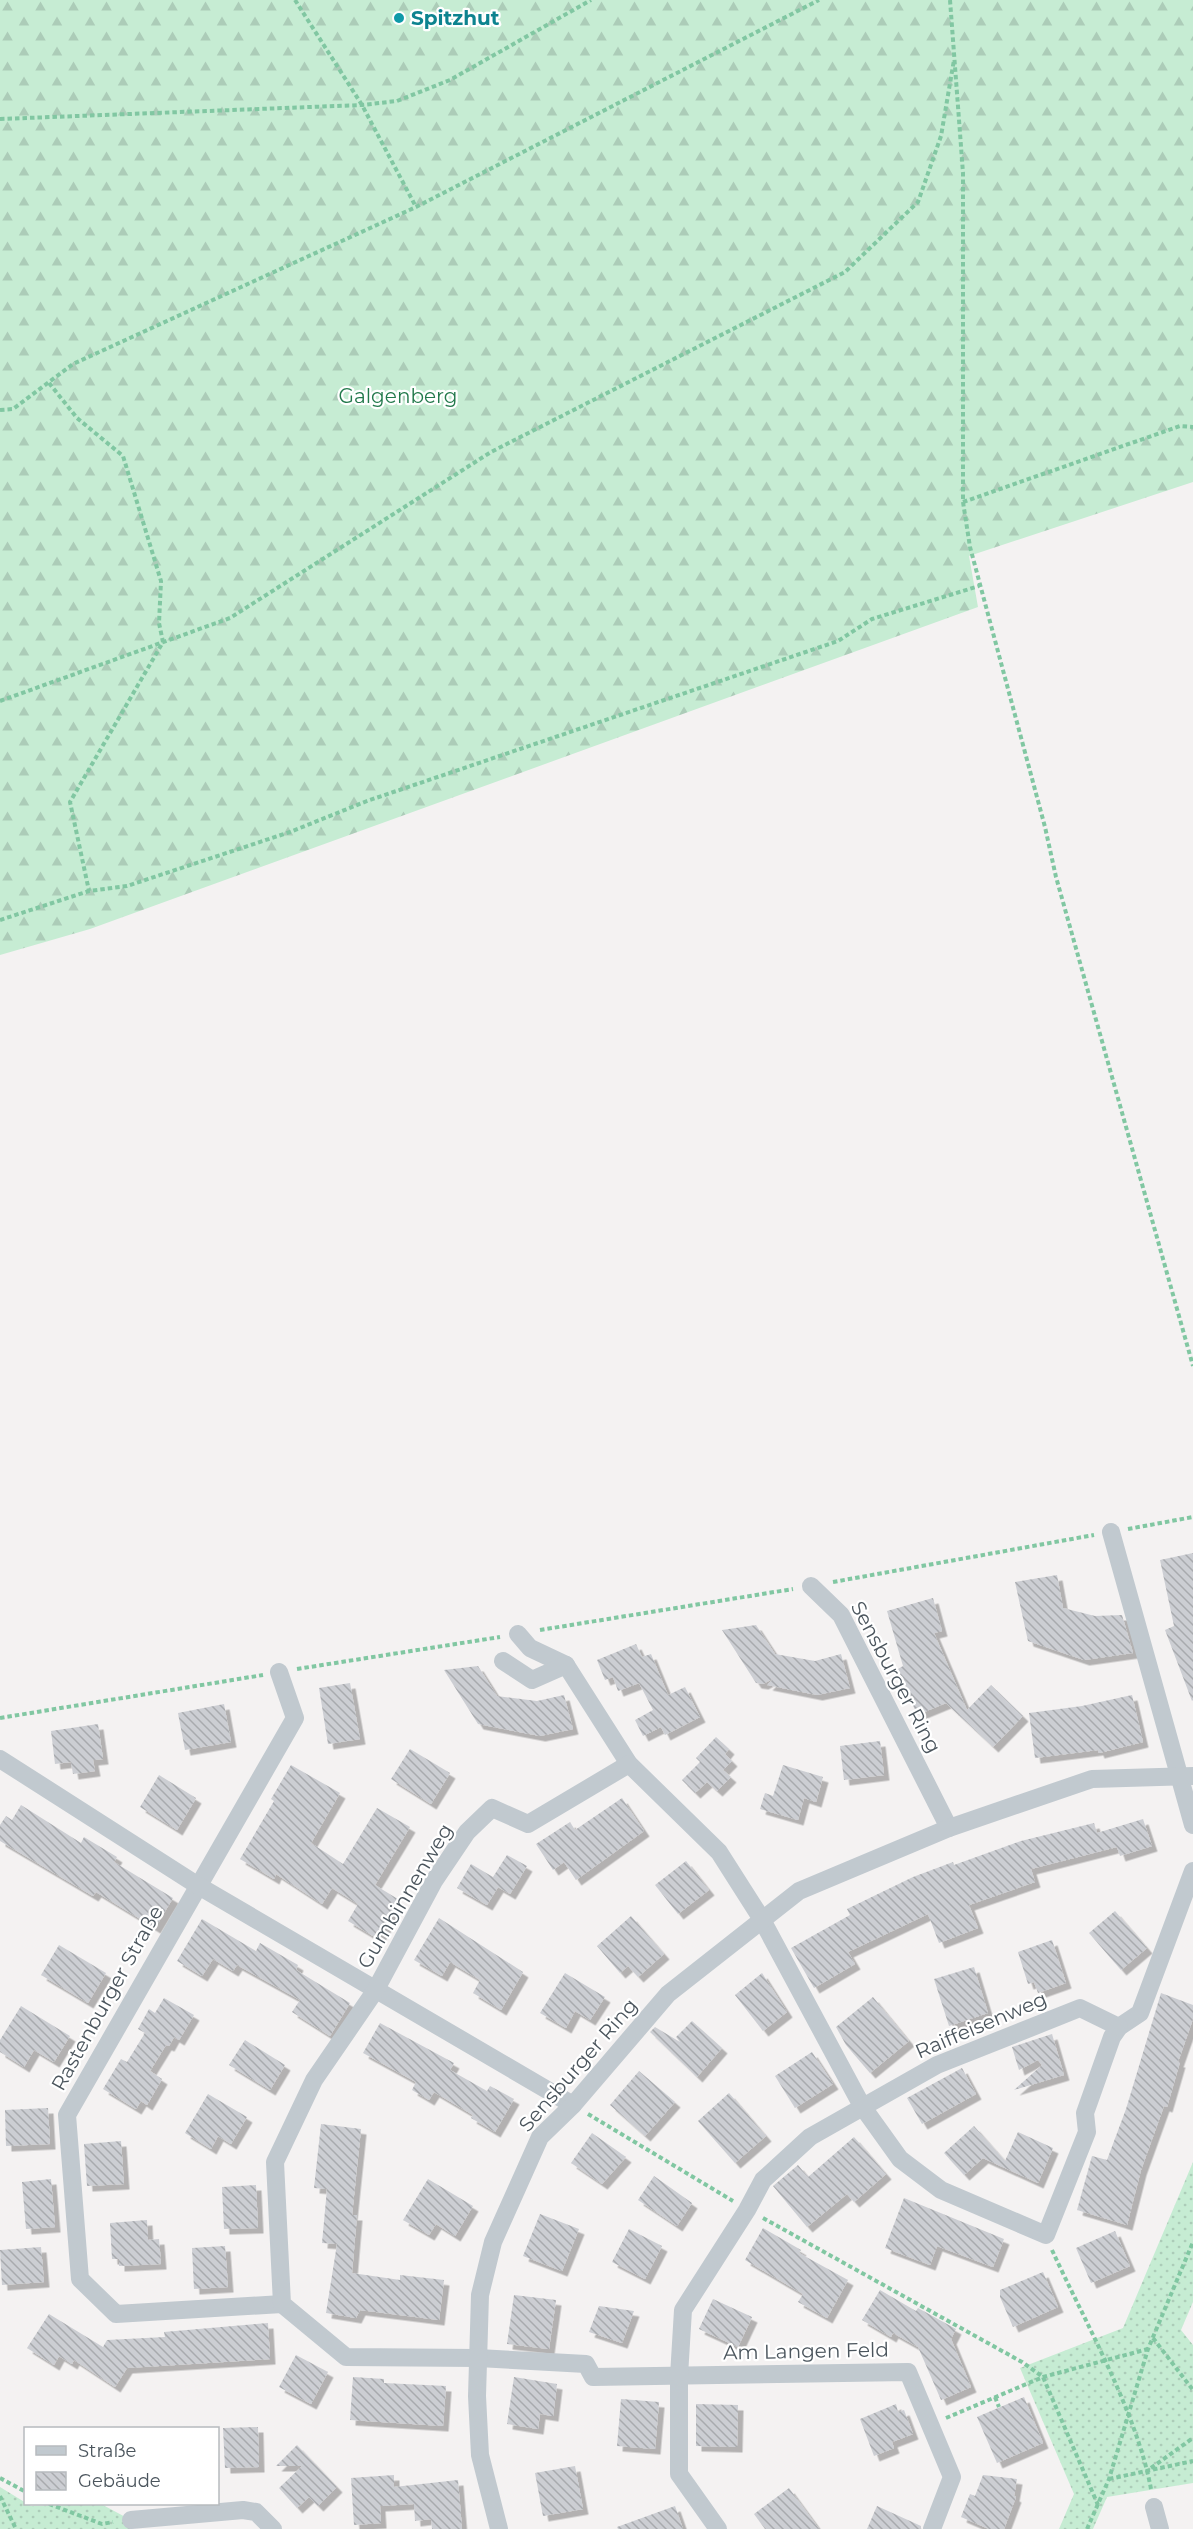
<svg xmlns="http://www.w3.org/2000/svg" width="1193" height="2529" font-family="Montserrat,sans-serif">
	<defs>
		<pattern id="grass-dots" width="8" height="8" patternUnits="userSpaceOnUse" patternTransform="scale(1.5)"><rect width="8" height="8" fill="#c6ecd3"/><path d="M2 2h.1M6 6h.1" fill="none" stroke="#acccb8" stroke-width="1.8" stroke-linecap="round"/></pattern>
		<pattern id="forest-firs" width="22" height="20" patternUnits="userSpaceOnUse" patternTransform="scale(1.5)"><rect width="22" height="20" fill="#c6ecd3"/><path d="M5 1l3.5 6h-7zM16 11l3.5 6h-7z" fill="#acccb8"/></pattern>
		<pattern id="building-back-hatch" width="6" height="6" patternUnits="userSpaceOnUse" patternTransform="scale(1.5)"><rect width="6" height="6" fill="#ccced3"/><path d="M-1 5l2 2M0 0l6 6M5-1l2 2" fill="none" stroke="#a8aaae"/></pattern>
		<filter id="shadow"><feDropShadow dx="5.5" dy="5.5" stdDeviation="0" flood-color="#0004"/></filter>
	</defs>
	<rect width="100%" height="100%" fill="#f4f2f2"/>
	<!-- grass -->
	<g fill="url(#grass-dots)">
		<polygon points="1193,2162 1193,2302 1181,2330 1193,2345 1193,2483 1107,2497 1093,2529 1059,2529 1074,2494 1020,2368 1123,2328"/>
		<polygon points="0,2487 31,2506 101,2504 131,2520 132,2529 0,2529"/>
	</g>
	<!-- forest -->
	<polygon fill="url(#forest-firs)" points="0,0 1193,0 1193,482 969,556 978,607 90,929 0,955"/>
	<!-- building -->
	<g fill="url(#building-back-hatch)" filter="url(#shadow)">
		<polygon points="1193,1553 1193,1700 1192,1701 1165,1630 1174,1626 1160,1560"/>
		<polygon points="1057,1575 1063,1608 1095,1616 1122,1615 1133,1653 1084,1660 1028,1641 1015,1582"/>
		<polygon points="933,1598 942,1631 934,1633 967,1710 991,1685 1023,1716 993,1747 946,1703 917,1715 898,1669 903,1666 887,1611"/>
		<polygon points="756,1625 775,1654 815,1661 841,1654 850,1688 817,1695 767,1685 774,1678 763,1684 756,1683 722,1630"/>
		<polygon points="636,1644 642,1657 651,1654 668,1695 685,1687 700,1717 665,1735 661,1727 643,1736 635,1720 653,1710 639,1683 618,1691 613,1677 605,1680 597,1660"/>
		<polygon points="478,1666 497,1696 537,1701 564,1695 573,1729 540,1736 478,1724 444,1670"/>
		<polygon points="350,1683 360,1739 328,1744 319,1688"/>
		<polygon points="1132,1695 1143,1742 1099,1753 1098,1750 1035,1758 1029,1713 1082,1706"/>
		<polygon points="224,1704 231,1742 185,1750 178,1713"/>
		<polygon points="98,1724 103,1759 93,1760 95,1771 73,1774 71,1762 55,1764 51,1731"/>
		<polygon points="716,1737 729,1749 725,1754 732,1761 723,1770 731,1777 717,1791 707,1782 695,1793 682,1780 700,1762 696,1758"/>
		<polygon points="880,1741 884,1775 844,1780 840,1746"/>
		<polygon points="410,1749 450,1773 431,1804 391,1779"/>
		<polygon points="291,1765 340,1793 311,1843 343,1864 377,1808 410,1827 375,1885 401,1901 378,1939 348,1921 358,1904 332,1888 322,1904 276,1874 274,1879 240,1859 274,1801 271,1799"/>
		<polygon points="783,1765 823,1777 816,1802 804,1798 798,1820 760,1809 765,1793 773,1796"/>
		<polygon points="159,1775 196,1798 177,1830 140,1807"/>
		<polygon points="622,1798 644,1831 576,1880 564,1862 553,1870 536,1844 570,1822 575,1830"/>
		<polygon points="21,1805 81,1843 84,1837 117,1857 114,1862 173,1898 155,1928 96,1892 93,1896 0,1841 0,1825 6,1816 12,1820"/>
		<polygon points="1143,1819 1152,1846 1120,1856 1117,1847 1031,1869 1035,1882 969,1905 978,1928 939,1943 928,1914 848,1952 855,1964 814,1988 791,1948 850,1915 847,1909 913,1877 953,1862 954,1865 1021,1841 1094,1823 1097,1833"/>
		<polygon points="507,1855 527,1866 510,1894 498,1887 487,1905 457,1888 471,1864 493,1877"/>
		<polygon points="686,1861 709,1890 678,1914 655,1885"/>
		<polygon points="1115,1911 1147,1948 1121,1970 1089,1933"/>
		<polygon points="631,1916 664,1954 638,1977 628,1966 620,1973 597,1946"/>
		<polygon points="439,1918 523,1972 501,2010 473,1993 480,1980 450,1962 442,1976 414,1960"/>
		<polygon points="202,1919 256,1951 260,1943 298,1965 296,1970 350,2003 330,2036 292,2012 300,2000 237,1965 233,1971 213,1959 202,1976 177,1961"/>
		<polygon points="1052,1940 1066,1983 1038,1993 1034,1982 1028,1984 1018,1952"/>
		<polygon points="59,1945 106,1973 88,2003 41,1975"/>
		<polygon points="974,1967 988,2013 949,2026 934,1979"/>
		<polygon points="565,1973 605,1997 590,2020 575,2011 566,2028 540,2013"/>
		<polygon points="762,1973 787,2012 763,2031 735,1995"/>
		<polygon points="1161,1993 1193,2005 1193,2019 1178,2062 1180,2062 1167,2107 1164,2106 1141,2170 1127,2225 1077,2210 1092,2156 1107,2160 1126,2109"/>
		<polygon points="873,1997 909,2041 870,2073 846,2045 836,2027"/>
		<polygon points="164,1998 194,2015 179,2040 174,2037 169,2046 166,2045 150,2071 162,2079 147,2105 141,2101 136,2109 103,2089 121,2059 127,2062 145,2033 138,2029 149,2009 155,2013"/>
		<polygon points="21,2006 70,2036 54,2062 34,2050 24,2067 0,2052 0,2040"/>
		<polygon points="692,2021 722,2048 697,2077 650,2032 655,2027 680,2042 676,2037"/>
		<polygon points="380,2023 454,2063 450,2070 487,2091 490,2086 514,2099 495,2132 471,2118 473,2115 434,2092 429,2100 412,2090 416,2082 363,2053"/>
		<polygon points="1052,2034 1064,2075 1014,2090 1042,2065 1038,2060 1019,2070 1012,2047"/>
		<polygon points="245,2040 285,2065 270,2090 229,2065"/>
		<polygon points="812,2052 833,2084 795,2108 775,2076"/>
		<polygon points="962,2068 976,2094 922,2124 907,2098"/>
		<polygon points="639,2071 675,2102 645,2136 610,2105"/>
		<polygon points="729,2093 766,2136 735,2163 698,2121"/>
		<polygon points="208,2094 247,2117 231,2144 218,2136 211,2149 185,2133"/>
		<polygon points="48,2108 50,2144 6,2146 5,2110"/>
		<polygon points="321,2124 361,2129 352,2215 357,2215 352,2273 400,2280 400,2275 444,2280 439,2320 360,2310 356,2318 326,2313 337,2244 322,2243 327,2189 314,2188"/>
		<polygon points="974,2126 1005,2161 1018,2132 1053,2148 1038,2183 983,2158 964,2175 944,2153"/>
		<polygon points="592,2133 626,2157 602,2184 571,2163"/>
		<polygon points="854,2137 886,2174 854,2202 847,2194 807,2227 773,2186 798,2165 808,2177"/>
		<polygon points="121,2141 124,2184 87,2186 84,2144"/>
		<polygon points="654,2176 692,2203 677,2226 638,2200"/>
		<polygon points="51,2179 55,2227 26,2229 22,2182"/>
		<polygon points="428,2179 473,2206 455,2236 436,2224 429,2235 403,2220"/>
		<polygon points="256,2185 258,2228 224,2229 222,2187"/>
		<polygon points="904,2198 1004,2239 993,2267 937,2246 930,2265 885,2248"/>
		<polygon points="540,2214 579,2229 562,2271 523,2256"/>
		<polygon points="147,2220 148,2240 159,2239 161,2264 119,2266 119,2259 112,2259 110,2223"/>
		<polygon points="763,2228 801,2250 799,2253 848,2280 827,2318 798,2302 803,2294 745,2260"/>
		<polygon points="629,2229 662,2246 645,2279 612,2262"/>
		<polygon points="1115,2231 1130,2266 1091,2283 1076,2248"/>
		<polygon points="225,2246 228,2287 194,2289 192,2248"/>
		<polygon points="41,2247 44,2282 2,2285 0,2250"/>
		<polygon points="1043,2272 1058,2307 1013,2327 1000,2297 1000,2290"/>
		<polygon points="880,2290 916,2311 918,2308 956,2329 951,2339 971,2387 941,2400 918,2347 893,2333 891,2337 862,2320"/>
		<polygon points="514,2295 556,2300 549,2349 507,2344"/>
		<polygon points="713,2299 752,2317 738,2347 699,2329"/>
		<polygon points="599,2306 634,2311 622,2343 589,2332"/>
		<polygon points="49,2314 103,2347 107,2340 165,2337 164,2332 268,2323 270,2359 127,2368 115,2387 74,2360 72,2364 59,2356 54,2365 27,2348"/>
		<polygon points="296,2355 328,2372 311,2404 279,2387"/>
		<polygon points="353,2377 384,2379 384,2383 446,2386 443,2426 350,2420"/>
		<polygon points="514,2377 557,2384 553,2416 540,2414 538,2429 507,2424"/>
		<polygon points="1024,2397 1043,2443 997,2463 977,2417"/>
		<polygon points="621,2399 659,2402 655,2449 617,2446"/>
		<polygon points="696,2404 738,2405 737,2447 696,2446"/>
		<polygon points="896,2404 898,2412 904,2410 913,2434 892,2442 894,2448 874,2456 860,2419"/>
		<polygon points="258,2427 259,2467 225,2468 223,2428"/>
		<polygon points="297,2445 337,2487 318,2506 309,2497 297,2508 279,2488 302,2466 276,2466"/>
		<polygon points="575,2466 583,2509 543,2516 535,2473"/>
		<polygon points="394,2475 394,2487 458,2480 462,2529 432,2529 431,2519 415,2521 414,2504 380,2506 381,2523 354,2525 351,2478"/>
		<polygon points="983,2475 1017,2479 1014,2496 1016,2497 1004,2529 989,2529 961,2517 970,2494 975,2496"/>
		<polygon points="789,2488 819,2529 765,2529 754,2514"/>
		<polygon points="675,2506 683,2529 618,2529 617,2527"/>
		<polygon points="877,2506 921,2526 921,2529 867,2529"/>
	</g>
	<g fill="none" stroke-linecap="round" stroke-linejoin="round">
		<!-- path -->
		<g stroke="#81c7a2" stroke-width="4" stroke-dasharray="4.5 3" stroke-linecap="butt">
			<polyline points="295,0 362,105 416,207"/>
			<polyline points="950,0 963,173 963,502 970,547 1045,827 1056,877 1193,1366"/>
			<polyline points="0,119 362,105 397,101 450,80 591,0"/>
			<polyline points="49,383 77,418 123,456 161,581 159,623 163,642 70,802 89,891"/>
			<polyline points="0,410 13,409 73,364 416,207 819,0"/>
			<polyline points="963,502 1180,426 1193,427"/>
			<polyline points="0,701 230,618 491,452 845,272 918,202 941,136 954,60"/>
			<polyline points="0,920 89,891 127,886 290,832 367,801 838,641 872,619 979,586"/>
			<polyline points="1128,1529 1193,1517"/>
			<polyline points="833,1582 1094,1535"/>
			<polyline points="540,1630 793,1589"/>
			<polyline points="297,1669 500,1637"/>
			<polyline points="0,1718 263,1675"/>
			<polyline points="588,2114 733,2201"/>
			<polyline points="763,2218 1022,2362 1043,2377 1098,2505"/>
			<path d="M1052 2250C1085 2322 1137 2413 1151 2489"/>
			<polyline points="1153,2338 1193,2390"/>
			<polyline points="995,2397 999,2407"/>
			<polyline points="946,2418 1043,2377 1148,2349"/>
			<polyline points="1151,2468 1193,2438"/>
			<polyline points="0,2478 26,2492"/>
			<polyline points="1109,2479 1193,2461"/>
			<polyline points="0,2496 16,2529"/>
			<polyline points="49,2504 102,2524 113,2522"/>
			<polyline points="1087,2529 1109,2479 1148,2349 1193,2242"/>
		</g>
		<!-- minor -->
		<g stroke="#c1c9cf" stroke-width="18">
			<polyline points="1111,1532 1193,1825"/>
			<polyline points="811,1586 841,1615 949,1828"/>
			<polyline points="518,1634 530,1648 566,1665 629,1764 719,1852 761,1918 862,2106 900,2159 941,2190 1046,2235 1087,2132 1085,2113 1112,2037 1119,2027 1140,2013 1193,1871"/>
			<polyline points="503,1661 532,1680 566,1665"/>
			<polyline points="279,1672 295,1718 67,2115 80,2279 116,2314 282,2304"/>
			<polyline points="0,1759 197,1885 573,2105"/>
			<polyline points="629,1764 528,1824 492,1808 467,1832 434,1881 375,1991 314,2080 275,2162 282,2304 346,2357 478,2358 586,2364 593,2377 908,2372 952,2477 932,2529"/>
			<polyline points="1154,2507 1160,2529"/>
			<polyline points="131,2520 243,2510 256,2512 273,2529"/>
			<polyline points="499,2529 480,2455 477,2396 480,2295 493,2242 540,2137 573,2105 668,1994 799,1891 949,1828 1092,1779 1193,1776"/>
			<polyline points="718,2529 679,2474 679,2376 683,2310 747,2210 763,2180 810,2137 937,2065 1080,2008 1119,2027"/>
		</g>
	</g>
	<!-- markers -->
	<circle fill="#0f9aa8" stroke="#fff" stroke-width="2" cx="399" cy="18" r="6"/>
	<g text-anchor="middle" stroke-width="4.5" stroke-linejoin="round" paint-order="stroke">
		<!-- culture labels -->
		<g font-size="20" font-weight="bold" fill="#0d838f" stroke="#fff" text-anchor="start">
			<text x="411" y="25">Spitzhut</text>
		</g>
		<!-- park labels -->
		<g font-size="20" fill="#22794b" stroke="#fff">
			<text x="398" y="403">Galgenberg</text>
		</g>
		<!-- street labels -->
		<g font-size="20" fill="#4b555d" stroke="#fff">
			<text transform="translate(896 1677) rotate(62)" y="7">Sensburger Ring</text>
			<text transform="translate(405 1896) rotate(-59)" y="7">Gumbinnenweg</text>
			<text transform="translate(107 1998) rotate(-61)" y="7">Rastenburger Straße</text>
			<text transform="translate(981 2025) rotate(-23)" y="7">Raiffeisenweg</text>
			<text transform="translate(578 2065) rotate(-49)" y="7">Sensburger Ring</text>
			<text transform="translate(806 2351) rotate(-1)" y="7">Am Langen Feld</text>
		</g>
	</g>
	<!-- legend -->
	<rect x="24" y="2427" width="195" height="78" fill="#ffffff" stroke="#b7bbbe" stroke-width="1.5"/>
	<rect x="36" y="2446" width="30" height="9" fill="#c1c9cf" stroke="#b7bbbe" stroke-width="1.5"/>
	<text x="78" y="2457" font-size="18" fill="#4b555d">Straße</text>
	<rect x="36" y="2472" width="30" height="18" fill="url(#building-back-hatch)" stroke="#b7bbbe" stroke-width="1.5"/>
	<text x="78" y="2487" font-size="18" fill="#4b555d">Gebäude</text>
</svg>
